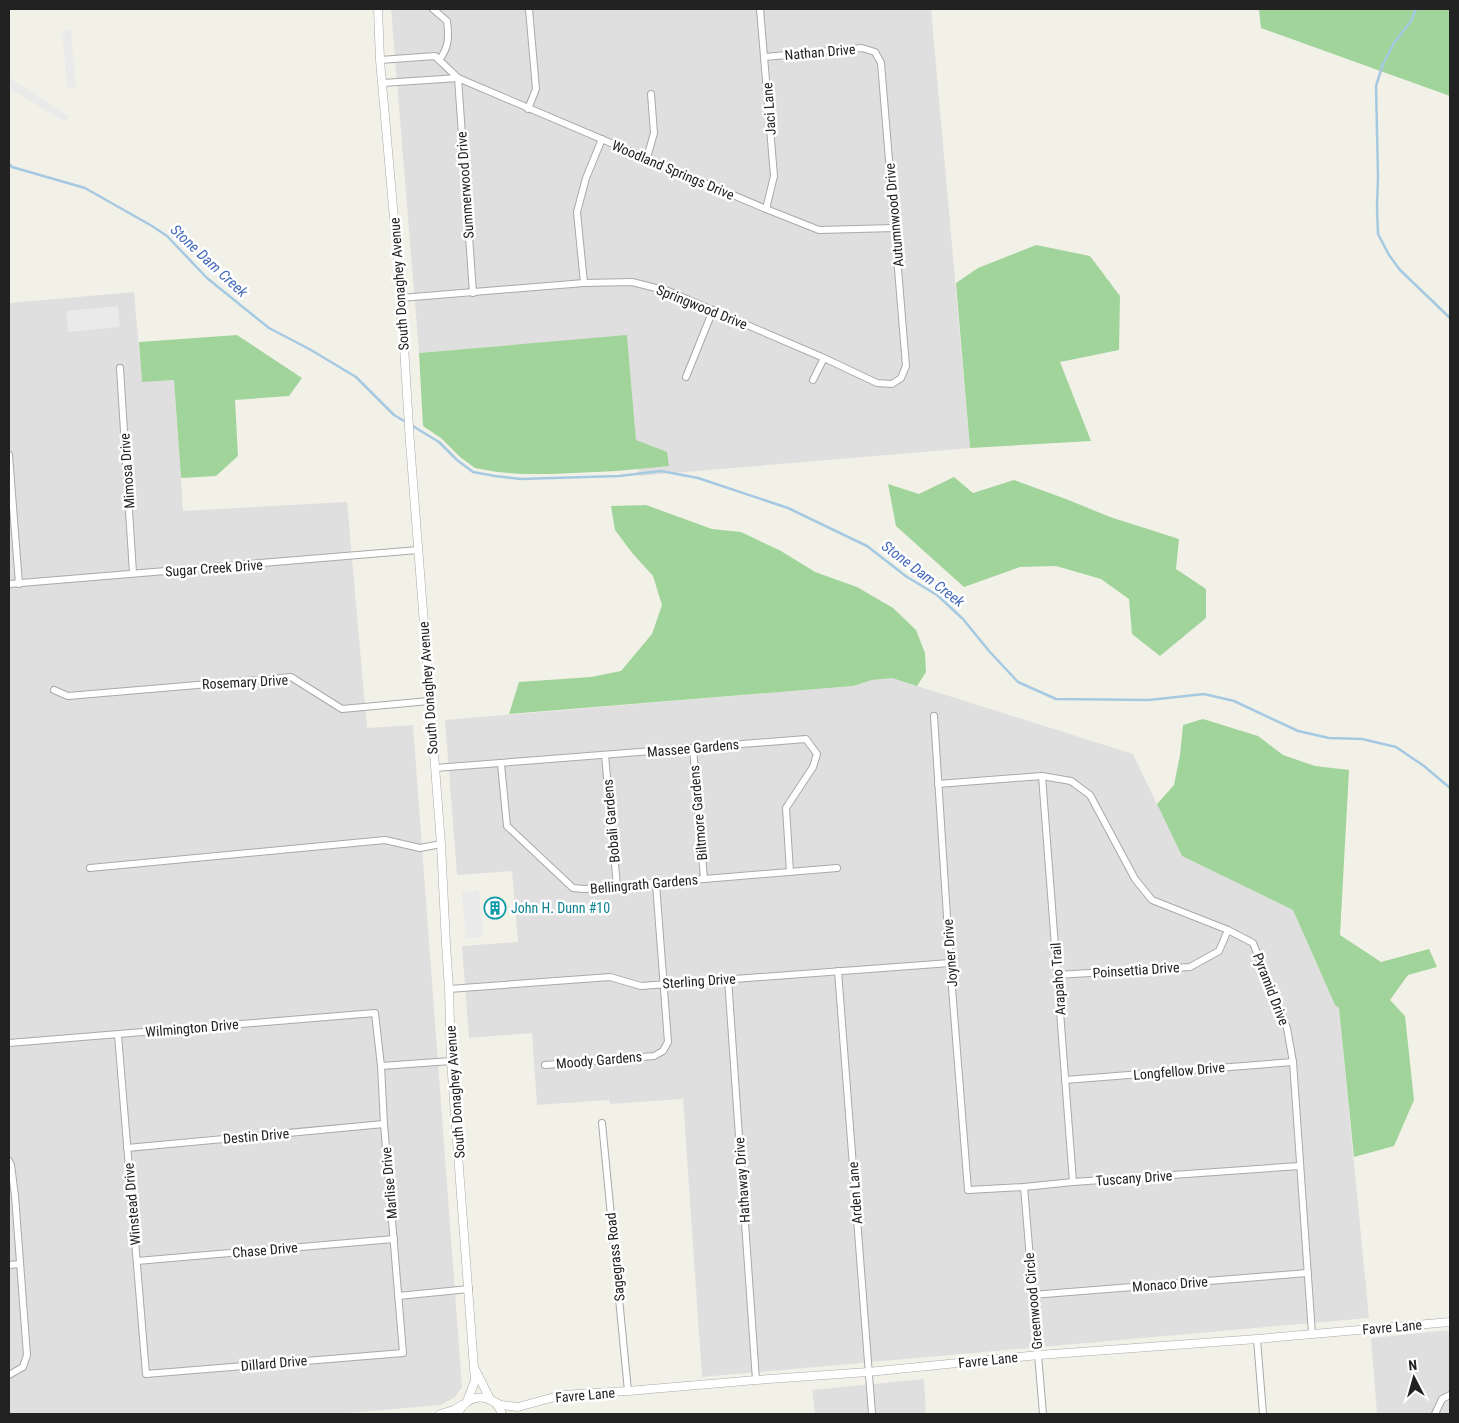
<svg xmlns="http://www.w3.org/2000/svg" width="1459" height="1423" font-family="'Roboto Condensed',sans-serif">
	<rect width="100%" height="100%" fill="#f2f1e8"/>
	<!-- residential -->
	<g fill="#e0dfdf">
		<polygon points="391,9 931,9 970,448 639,476 627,336 419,353"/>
		<polygon points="134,292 142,381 174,379 183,511 347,502 367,728 413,725 462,1387 455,1397 441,1405 336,1414 9,1414 9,303"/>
		<polygon points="892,678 1133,754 1182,856 1293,910 1335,1005 1339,1008 1369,1318 702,1377 683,1099 610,1104 609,1100 537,1105 532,1033 469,1038 462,946 518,942 512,871 457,875 445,720 853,686 872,680"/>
		<polygon points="1450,1330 1450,1414 1377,1414 1371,1338"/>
		<polygon points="924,1379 926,1414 815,1414 812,1390"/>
	</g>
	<!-- forest -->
	<g fill="#a0d49a">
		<polygon points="1259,9 1450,9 1450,96 1261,28"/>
		<polygon points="1036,245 1090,256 1120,296 1119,350 1060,362 1091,441 970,448 956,283 978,268"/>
		<polygon points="237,335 302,378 289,396 235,400 238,456 216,476 181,478 174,380 142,382 139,342"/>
		<polygon points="627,335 636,440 667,452 669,466 617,471 551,474 522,474 497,472 475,468 460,457 441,438 423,426 419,353"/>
		<polygon points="954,477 973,493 1014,480 1066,499 1110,517 1179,539 1176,569 1206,589 1206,618 1160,656 1132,634 1129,599 1101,579 1056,566 1020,567 964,587 896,526 888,484 919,494"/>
		<polygon points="646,505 712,529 741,532 781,551 815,572 857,587 893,608 916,630 925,653 926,672 917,686 892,678 872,680 853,686 509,714 519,682 591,677 621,671 652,634 662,605 653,576 633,554 615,530 611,506"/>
		<polygon points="1203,719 1258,736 1283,755 1315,766 1349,770 1340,935 1381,962 1429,949 1437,967 1408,975 1390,1000 1405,1016 1414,1100 1394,1146 1354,1157 1339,1008 1335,1005 1293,910 1182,856 1157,804 1174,785 1180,755 1183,725"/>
	</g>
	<!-- parking -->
	<g fill="#eaeaea">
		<polygon points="62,30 71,30 76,87 67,88"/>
		<polygon points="9,78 69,116 65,122 9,88"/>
		<polygon points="118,306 120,327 68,332 66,311"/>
		<polygon points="479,890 483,937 466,938 462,892"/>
	</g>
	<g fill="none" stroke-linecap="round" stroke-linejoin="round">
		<!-- stream -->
		<g stroke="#a6c9e2" stroke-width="2.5">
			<polyline points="1416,9 1411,21 1394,43 1383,64 1376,86 1378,177 1377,207 1378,234 1389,255 1400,270 1450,318"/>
			<polyline points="9,164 12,167 85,188 152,226 167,236 207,278 249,312 269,328 311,350 356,377 394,415 406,422"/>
			<polyline points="411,425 439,442 457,460 473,472 495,476 520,479 619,476 661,471 698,478 788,508 867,546 907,577 937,595 963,619 989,651 1018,682 1056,699 1149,700 1204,694 1234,701 1298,731 1329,738 1362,739 1396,747 1424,766 1450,788"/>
		</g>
		<!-- minor casing -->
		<g stroke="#a9a9a9" stroke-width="8">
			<g id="minor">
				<path d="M433 9 447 21C449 36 449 48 439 60"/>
				<polyline points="760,9 774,176 766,209"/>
				<polyline points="380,60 435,56 458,78 766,209 819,230 895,228"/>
				<polyline points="458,78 473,293"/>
				<polyline points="383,83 458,78"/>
				<polyline points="528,109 536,89 529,9"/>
				<polyline points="647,158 654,133 651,94"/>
				<polyline points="584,283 577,212 586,178 602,139"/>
				<polyline points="401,298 584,283 632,282 668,291 824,358 877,383 892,384 901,378 906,366 881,63 875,52 862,48 765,57"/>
				<polyline points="120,368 133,573"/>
				<polyline points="686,377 713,310"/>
				<polyline points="813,380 824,358"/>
				<polyline points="9,455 19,584"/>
				<polyline points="9,584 418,550"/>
				<polyline points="54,690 68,696 291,677 342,709 429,701"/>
				<polyline points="934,716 950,963 968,1190 1024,1187 1073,1182 1300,1166"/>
				<polyline points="693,748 704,879"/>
				<polyline points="605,755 617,886"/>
				<polyline points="501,764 507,826 573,888 584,889 837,868"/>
				<polyline points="435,768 806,739 817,754 813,767 786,808 790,872"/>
				<polyline points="1042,776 1073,1182"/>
				<polyline points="938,784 1042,776 1071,781 1090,795 1135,879 1152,900 1228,930 1253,943 1287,1028 1293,1062 1312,1334"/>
				<polyline points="90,868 385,840 420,848 441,844"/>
				<polyline points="838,971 872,1414"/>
				<polyline points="1057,975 1190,967 1219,951 1228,930"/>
				<polyline points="728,979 756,1380"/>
				<polyline points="449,989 610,977 641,986 950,963"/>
				<polyline points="9,1043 375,1013 381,1066 384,1124 403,1353 146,1374 118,1035"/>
				<polyline points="545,1065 654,1056 663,1051 668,1042 656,884"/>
				<polyline points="381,1066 451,1061"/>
				<polyline points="1065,1080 1293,1062"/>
				<polyline points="602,1123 628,1391"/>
				<polyline points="127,1148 384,1124"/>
				<polyline points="9,1161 11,1165 15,1196 27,1355 23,1367 9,1375"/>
				<polyline points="1024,1187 1043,1414"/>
				<polyline points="137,1261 394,1239"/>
				<polyline points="9,1265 20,1264"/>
				<polyline points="1032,1295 1308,1273"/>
				<polyline points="398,1296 469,1289"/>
				<polyline points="1257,1339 1263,1414"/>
				<polyline points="1435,1414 1442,1399 1450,1395"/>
			</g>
		</g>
		<!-- tertiary casing -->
		<g stroke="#a9a9a9" stroke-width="9">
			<g id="tertiary">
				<polyline points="378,9 380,60 401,298 410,443 441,844 446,944 449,989 451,1061 474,1368 475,1381 467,1401"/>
				<polyline points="475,1369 490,1399"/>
				<polyline points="493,1401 501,1405 518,1407 562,1395 628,1391 756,1380 868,1372 1039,1355 1257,1339 1450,1322"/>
				<polyline points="440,1414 454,1410 462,1405"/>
				<path d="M458 1414C466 1393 494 1391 502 1414"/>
			</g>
		</g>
		<!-- minor -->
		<use href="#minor" stroke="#fff" stroke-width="6"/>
		<!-- tertiary -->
		<use href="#tertiary" stroke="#fff" stroke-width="8"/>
	</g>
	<!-- icons -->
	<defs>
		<g id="building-ring" transform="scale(1.125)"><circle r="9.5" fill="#fff" stroke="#0f9aa8" stroke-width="1.5"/><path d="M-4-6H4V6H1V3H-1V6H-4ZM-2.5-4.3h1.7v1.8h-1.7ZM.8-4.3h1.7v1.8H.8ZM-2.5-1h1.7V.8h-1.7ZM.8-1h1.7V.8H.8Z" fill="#0f9aa8"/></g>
	</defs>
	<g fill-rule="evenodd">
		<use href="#building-ring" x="495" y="908"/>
	</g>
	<g text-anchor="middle" stroke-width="5" stroke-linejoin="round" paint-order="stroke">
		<!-- street labels -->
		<g font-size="14" fill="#222" stroke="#fff">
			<text transform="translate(820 52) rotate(-5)" y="5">Nathan Drive</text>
			<text transform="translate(769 109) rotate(-94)" y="5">Jaci Lane</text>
			<text transform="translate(673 170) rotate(23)" y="5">Woodland Springs Drive</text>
			<text transform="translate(465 185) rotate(-94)" y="5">Summerwood Drive</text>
			<text transform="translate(894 215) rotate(-95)" y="5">Autumnwood Drive</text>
			<text transform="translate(399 284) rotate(-94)" y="5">South Donaghey Avenue</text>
			<text transform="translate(702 307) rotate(22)" y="5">Springwood Drive</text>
			<text transform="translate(127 471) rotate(-94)" y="5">Mimosa Drive</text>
			<text transform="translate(214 568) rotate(-4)" y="5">Sugar Creek Drive</text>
			<text transform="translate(245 682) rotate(-3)" y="5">Rosemary Drive</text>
			<text transform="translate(428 688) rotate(-94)" y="5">South Donaghey Avenue</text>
			<text transform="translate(693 748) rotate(-5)" y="5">Massee Gardens</text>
			<text transform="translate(698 813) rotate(-95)" y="5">Biltmore Gardens</text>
			<text transform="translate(611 821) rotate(-95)" y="5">Bobali Gardens</text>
			<text transform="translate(644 884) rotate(-5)" y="5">Bellingrath Gardens</text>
			<text transform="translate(950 953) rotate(-94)" y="5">Joyner Drive</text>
			<text transform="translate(1136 970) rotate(-4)" y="5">Poinsettia Drive</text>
			<text transform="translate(1058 979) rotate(-94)" y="5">Arapaho Trail</text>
			<text transform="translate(699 981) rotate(-4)" y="5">Sterling Drive</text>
			<text transform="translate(1271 989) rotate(69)" y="5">Pyramid Drive</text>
			<text transform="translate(192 1028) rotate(-5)" y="5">Wilmington Drive</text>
			<text transform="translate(599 1060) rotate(-5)" y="5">Moody Gardens</text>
			<text transform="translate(1179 1071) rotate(-5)" y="5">Longfellow Drive</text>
			<text transform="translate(455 1092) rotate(-94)" y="5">South Donaghey Avenue</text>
			<text transform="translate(256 1136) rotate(-5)" y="5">Destin Drive</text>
			<text transform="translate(1134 1178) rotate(-4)" y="5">Tuscany Drive</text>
			<text transform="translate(742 1180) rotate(-94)" y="5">Hathaway Drive</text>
			<text transform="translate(389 1183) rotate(-95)" y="5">Marlise Drive</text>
			<text transform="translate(855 1193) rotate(-94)" y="5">Arden Lane</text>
			<text transform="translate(132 1204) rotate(-95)" y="5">Winstead Drive</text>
			<text transform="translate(265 1250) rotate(-5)" y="5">Chase Drive</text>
			<text transform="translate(615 1257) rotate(-96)" y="5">Sagegrass Road</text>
			<text transform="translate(1170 1284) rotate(-4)" y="5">Monaco Drive</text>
			<text transform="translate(1033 1301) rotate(-95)" y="5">Greenwood Circle</text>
			<text transform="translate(1392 1327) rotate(-5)" y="5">Favre Lane</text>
			<text transform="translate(988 1360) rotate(-6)" y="5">Favre Lane</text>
			<text transform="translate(274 1363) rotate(-5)" y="5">Dillard Drive</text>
			<text transform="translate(585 1395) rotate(-5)" y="5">Favre Lane</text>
		</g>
		<!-- culture labels -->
		<g font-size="14" fill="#0d838f" stroke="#fff" text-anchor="start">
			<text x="511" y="913">John H. Dunn #10</text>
		</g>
		<!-- water labels -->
		<g font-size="15" font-style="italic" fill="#466aba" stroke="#fff">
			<text transform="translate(209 261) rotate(43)" y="5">Stone Dam Creek</text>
			<text transform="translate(923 574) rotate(37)" y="5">Stone Dam Creek</text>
		</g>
	</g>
	<!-- border -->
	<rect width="1459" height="1423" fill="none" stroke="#222222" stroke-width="20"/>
	<!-- north arrow -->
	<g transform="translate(1414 1378) rotate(354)" stroke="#ffffff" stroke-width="4" paint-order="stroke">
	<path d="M0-4L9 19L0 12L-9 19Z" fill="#222222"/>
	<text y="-8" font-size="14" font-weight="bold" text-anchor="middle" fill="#222222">N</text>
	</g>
</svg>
